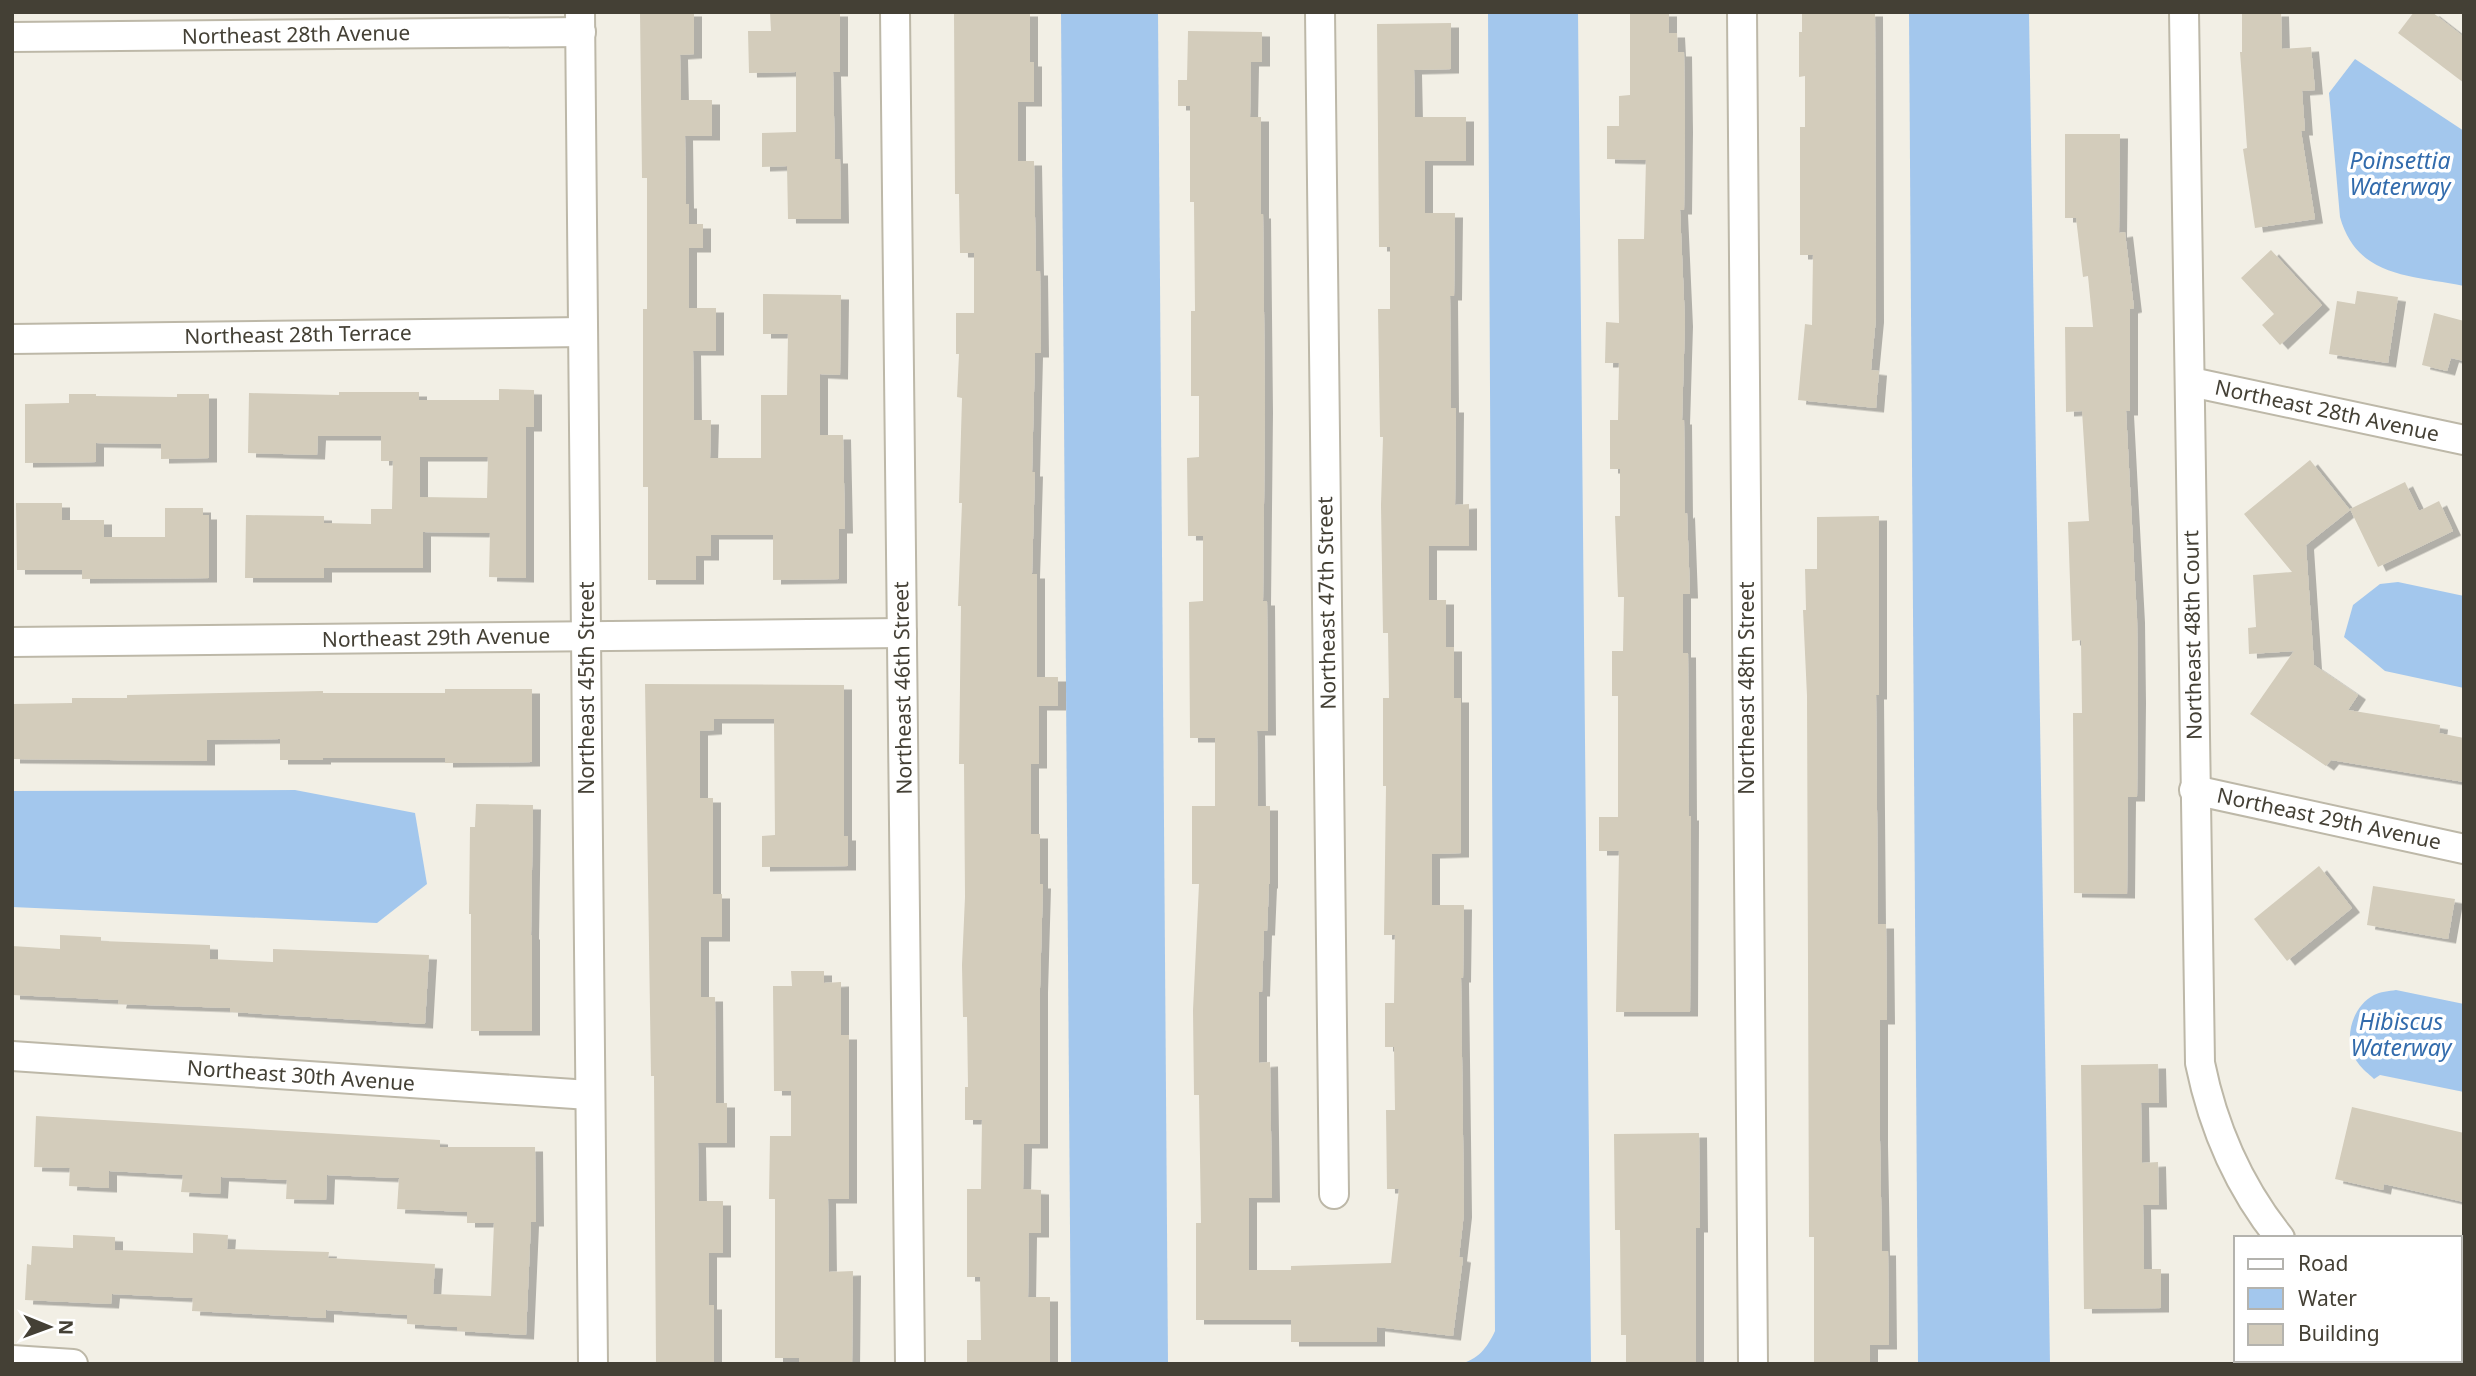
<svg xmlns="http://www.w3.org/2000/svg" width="2476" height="1376" font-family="'Noto Sans',sans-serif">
	<defs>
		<filter id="shadow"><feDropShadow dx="8" dy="4.5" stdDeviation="0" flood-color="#0004"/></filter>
	</defs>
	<rect width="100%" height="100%" fill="#f2efe5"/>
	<!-- water -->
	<g fill="#a3c7ed">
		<polygon points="1061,12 1158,12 1168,1364 1071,1364"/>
		<path d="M1488 12H1578L1591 1364H1459C1478 1360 1487 1348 1495 1331Z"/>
		<polygon points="1909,12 2029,12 2050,1364 1918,1364"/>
		<path d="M2355 59 2464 131V286C2411 275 2357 278 2340 217L2329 93Z"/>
		<polygon points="2398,582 2464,596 2464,688 2385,671 2344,637 2353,605 2380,584"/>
		<polygon points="295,790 415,813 427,884 377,923 12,907 12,791"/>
		<path d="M2396 990 2464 1004V1092L2380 1075 2374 1079C2369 1074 2362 1069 2358 1063 2342 1042 2351 1007 2374 995 2380 992 2389 991 2396 990Z"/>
	</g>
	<!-- building -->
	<g fill="#d3ccbb" fill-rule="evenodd" filter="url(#shadow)">
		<polygon points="640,12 694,12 694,54 680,55 681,100 712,100 712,136 685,136 686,204 689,204 689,224 703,224 703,248 689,248 689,308 716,308 716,351 693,351 694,420 711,420 710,458 761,458 761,395 787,395 788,334 763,334 763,294 841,295 840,375 820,374 820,435 843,435 845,529 839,529 839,579 773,580 773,535 711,535 711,556 696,556 696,580 648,580 648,487 643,487 643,309 647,309 647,178 642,178"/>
		<polygon points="770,12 840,12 840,72 833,72 835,159 840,159 841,219 788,219 787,166 762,167 762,133 796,132 796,72 749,73 748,31 771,31"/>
		<polygon points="954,12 1030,12 1030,62 1034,62 1034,102 1018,102 1018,161 1034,161 1036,271 1040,271 1041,353 1035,353 1032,472 1035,472 1032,574 1037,574 1037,677 1058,677 1058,706 1039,706 1039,764 1031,764 1031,834 1040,834 1040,884 1043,884 1040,988 1040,1144 1024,1144 1023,1189 1041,1190 1041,1233 1029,1233 1028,1297 1050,1297 1050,1364 967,1364 967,1340 981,1340 980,1277 967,1277 967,1189 981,1189 982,1120 965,1120 965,1087 968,1087 967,1017 963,1017 962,965 965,897 964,764 959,764 961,606 958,606 962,503 959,503 962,398 957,397 959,354 956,354 956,313 974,313 974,253 960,253 959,194 955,194"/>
		<polygon points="1630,12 1669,12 1669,33 1677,33 1678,52 1684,52 1685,128 1684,210 1680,210 1685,322 1682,420 1684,420 1685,514 1687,513 1690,594 1683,594 1683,653 1688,653 1689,816 1691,816 1690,1012 1616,1012 1619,851 1599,851 1599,817 1618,817 1618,696 1612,696 1612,651 1623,651 1624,597 1618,597 1615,516 1620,516 1620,469 1610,469 1610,420 1618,420 1619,363 1605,363 1606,322 1619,323 1618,239 1644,239 1646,160 1607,159 1607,126 1619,126 1619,96 1630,95"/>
		<polygon points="1802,12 1875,12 1876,318 1871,370 1879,371 1876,408 1798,400 1805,324 1812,325 1813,255 1800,255 1800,127 1805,127 1805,76 1799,77 1799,32 1802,32"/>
		<polygon points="2242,12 2281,12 2282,49 2311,47 2315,90 2302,91 2305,131 2301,131 2315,219 2255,228 2243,149 2247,148 2240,52 2242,52"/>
		<polygon points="2414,12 2432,12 2464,37 2464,83 2398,33"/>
		<polygon points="1451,23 1451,69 1414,70 1415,117 1466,117 1466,161 1425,161 1425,213 1455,213 1454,296 1450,296 1451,408 1456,408 1455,505 1469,504 1469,546 1429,546 1429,600 1446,600 1446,647 1454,647 1454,698 1461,698 1461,853 1432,854 1432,905 1464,905 1463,978 1461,978 1464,1213 1459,1257 1463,1258 1453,1336 1377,1327 1377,1342 1291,1342 1291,1320 1196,1320 1196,1223 1201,1223 1199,1095 1194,1095 1193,1010 1199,884 1192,884 1192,806 1215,806 1215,738 1190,738 1189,602 1203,601 1203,536 1188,536 1187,458 1199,457 1199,396 1191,396 1191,311 1195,311 1194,202 1190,202 1190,106 1178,106 1178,80 1187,80 1188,31 1262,32 1262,62 1251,62 1250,117 1261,117 1261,214 1263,214 1265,408 1263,601 1267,601 1268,731 1257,731 1258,806 1270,806 1270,884 1269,884 1267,931 1264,931 1262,992 1259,992 1259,1063 1270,1062 1272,1198 1249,1198 1249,1270 1291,1270 1291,1266 1391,1263 1399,1189 1387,1189 1386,1110 1395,1110 1394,1047 1385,1047 1385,1003 1394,1003 1395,935 1384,935 1386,786 1383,786 1383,698 1389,698 1388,633 1383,633 1381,505 1383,437 1380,437 1378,309 1390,309 1390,247 1379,247 1377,24"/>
		<polygon points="2065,134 2120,134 2119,233 2125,232 2134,308 2130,309 2130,411 2126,411 2137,618 2138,699 2137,797 2128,797 2127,894 2074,893 2073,713 2082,713 2081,640 2072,641 2068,522 2089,521 2082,411 2066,412 2065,327 2093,327 2088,276 2083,277 2076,218 2065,218"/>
		<polygon points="2271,250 2322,305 2280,345 2262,325 2274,314 2241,278"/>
		<polygon points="2357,291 2398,297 2388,363 2329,354 2337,301 2355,304"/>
		<polygon points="2434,313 2464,321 2464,361 2451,358 2447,371 2422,365"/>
		<path d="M499 389 534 390V427H526V578L489 577 490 533 423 532V568H324V578H245L246 515 324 516V523L371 524V509H392L393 461H381V436H318L317 455 248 453 249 393 339 395V392H419V400H499ZM420 457H488L487 498 420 497Z"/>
		<polygon points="69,394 96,394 96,396 177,397 177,394 209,394 209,458 161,459 161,444 96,443 96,462 25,463 25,404 69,403"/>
		<polygon points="2310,460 2350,510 2306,545 2314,665 2358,695 2348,710 2440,725 2439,733 2464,738 2464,782 2331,760 2326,766 2250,714 2294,651 2249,654 2248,628 2256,627 2253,575 2292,572 2244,514"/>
		<polygon points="2405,482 2419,511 2439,501 2453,531 2378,567 2350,509"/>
		<polygon points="16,503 62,503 62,520 104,520 104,537 165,537 165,508 203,508 203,515 209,515 209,578 82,579 82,570 17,570"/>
		<polygon points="1879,516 1879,695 1876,695 1878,924 1886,924 1887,1020 1880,1020 1880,1141 1882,1251 1888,1251 1889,1345 1870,1345 1870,1364 1814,1364 1814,1237 1809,1237 1807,696 1803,610 1806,610 1805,569 1817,569 1817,517"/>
		<polygon points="645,684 844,685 844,836 848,836 848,866 762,867 762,836 775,835 774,719 714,719 714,730 700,731 700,798 713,798 713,894 722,894 722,937 701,937 701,997 715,997 716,1103 727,1103 727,1143 698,1143 699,1201 723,1201 723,1253 709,1253 709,1305 714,1305 714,1364 656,1364 654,1076 651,1076"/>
		<polygon points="445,689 532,689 532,762 445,763 445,758 323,758 323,760 280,760 280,739 207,740 207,761 12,759 12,704 72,703 72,698 127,698 127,695 323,691 323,693 445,693"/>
		<polygon points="476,804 533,805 531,935 532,935 532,1031 471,1031 471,914 469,914 470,827 475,827"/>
		<polygon points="2319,866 2352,908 2287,961 2254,919"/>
		<polygon points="2373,886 2455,899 2448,939 2367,925"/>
		<polygon points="60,935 101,937 101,941 210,945 210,959 273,962 273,949 429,955 425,1024 230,1012 230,1008 118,1004 119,1000 12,995 12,946 60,949"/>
		<polygon points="791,971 824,971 824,983 841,982 841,1035 849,1035 849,1199 828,1199 829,1272 853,1271 852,1364 799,1364 799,1358 775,1358 775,1199 769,1199 770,1136 791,1136 791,1091 774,1091 773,986 792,986"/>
		<polygon points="2158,1064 2159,1103 2141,1103 2142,1163 2158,1162 2159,1205 2143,1205 2144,1269 2161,1269 2161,1308 2084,1309 2081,1065"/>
		<polygon points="2352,1107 2464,1133 2464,1202 2384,1184 2383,1190 2335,1179"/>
		<polygon points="36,1116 440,1140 440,1147 535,1147 536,1222 531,1222 526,1335 457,1331 457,1327 407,1324 407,1315 326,1310 326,1318 192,1311 193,1298 112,1294 111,1304 25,1300 27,1264 31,1265 32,1246 73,1248 73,1235 115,1237 115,1250 193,1253 193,1233 228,1235 227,1249 329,1252 328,1258 435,1264 433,1294 491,1296 494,1223 467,1223 467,1212 397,1209 399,1178 327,1175 326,1200 286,1199 287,1180 221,1177 220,1194 181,1192 183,1175 109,1171 109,1188 69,1186 70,1168 34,1167"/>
		<polygon points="1699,1133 1700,1228 1696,1228 1696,1364 1626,1364 1626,1335 1621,1335 1620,1230 1615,1230 1614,1134"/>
	</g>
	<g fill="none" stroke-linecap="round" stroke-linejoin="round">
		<!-- street casing -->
		<g stroke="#bdb8a8" stroke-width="32">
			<g id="street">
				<polyline points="580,12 593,1364"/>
				<polyline points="895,12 910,1364"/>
				<polyline points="1320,12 1334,1194"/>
				<polyline points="1742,12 1753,1364"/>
				<path d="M2184 12 2200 1063C2213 1127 2239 1187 2280 1238"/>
				<polyline points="12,37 581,32"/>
				<polyline points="12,339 583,332"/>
				<polyline points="2191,382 2464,440"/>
				<polyline points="12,642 902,633"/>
				<polyline points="2194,790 2464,849"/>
				<polyline points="12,1056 589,1095"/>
				<polyline points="2460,1357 2464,1358"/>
				<polyline points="12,1360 73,1364"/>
			</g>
		</g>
		<!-- street -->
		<use href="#street" stroke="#fff" stroke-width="28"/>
	</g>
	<g text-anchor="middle" stroke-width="7" stroke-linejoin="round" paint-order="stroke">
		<!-- street labels -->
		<g font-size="21" fill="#444035" stroke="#fff">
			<text transform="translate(296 35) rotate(-1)" y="7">Northeast 28th Avenue</text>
			<text transform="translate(298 335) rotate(-1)" y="7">Northeast 28th Terrace</text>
			<text transform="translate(2327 411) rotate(12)" y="7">Northeast 28th Avenue</text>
			<text transform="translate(1327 603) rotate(-91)" y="7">Northeast 47th Street</text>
			<text transform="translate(2193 635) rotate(-91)" y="7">Northeast 48th Court</text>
			<text transform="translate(436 638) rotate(-1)" y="7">Northeast 29th Avenue</text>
			<text transform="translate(587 688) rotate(-90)" y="7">Northeast 45th Street</text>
			<text transform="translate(903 688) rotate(-91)" y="7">Northeast 46th Street</text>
			<text transform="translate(1747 688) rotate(-90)" y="7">Northeast 48th Street</text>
			<text transform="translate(2329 819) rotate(12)" y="7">Northeast 29th Avenue</text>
			<text transform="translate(301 1076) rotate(4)" y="7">Northeast 30th Avenue</text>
		</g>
		<!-- water labels -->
		<g font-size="23" font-style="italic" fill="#326bac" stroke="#fff">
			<text x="2400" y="169">Poinsettia<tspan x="2400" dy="26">Waterway</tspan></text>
			<text x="2401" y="1030">Hibiscus<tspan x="2401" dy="26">Waterway</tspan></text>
		</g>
	</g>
	<!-- border -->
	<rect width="2476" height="1376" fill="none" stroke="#444035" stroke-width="28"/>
	<!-- legend -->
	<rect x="2234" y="1236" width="228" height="126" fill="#ffffff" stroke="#b4b3ae" stroke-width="2"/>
	<rect x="2248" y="1259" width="35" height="10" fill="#ffffff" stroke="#b4b3ae" stroke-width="2"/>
	<text x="2298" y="1271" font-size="21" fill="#444035">Road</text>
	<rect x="2248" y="1288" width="35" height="21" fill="#a3c7ed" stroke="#b4b3ae" stroke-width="2"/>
	<text x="2298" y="1306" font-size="21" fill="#444035">Water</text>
	<rect x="2248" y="1324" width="35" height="21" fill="#d3ccbb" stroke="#b4b3ae" stroke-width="2"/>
	<text x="2298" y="1341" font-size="21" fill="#444035">Building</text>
	<!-- north arrow -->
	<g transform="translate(49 1327) rotate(91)" stroke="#ffffff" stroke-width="5" paint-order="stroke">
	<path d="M0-5L12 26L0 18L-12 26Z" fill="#444035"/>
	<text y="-10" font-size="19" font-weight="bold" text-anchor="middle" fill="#444035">N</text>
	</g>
</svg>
